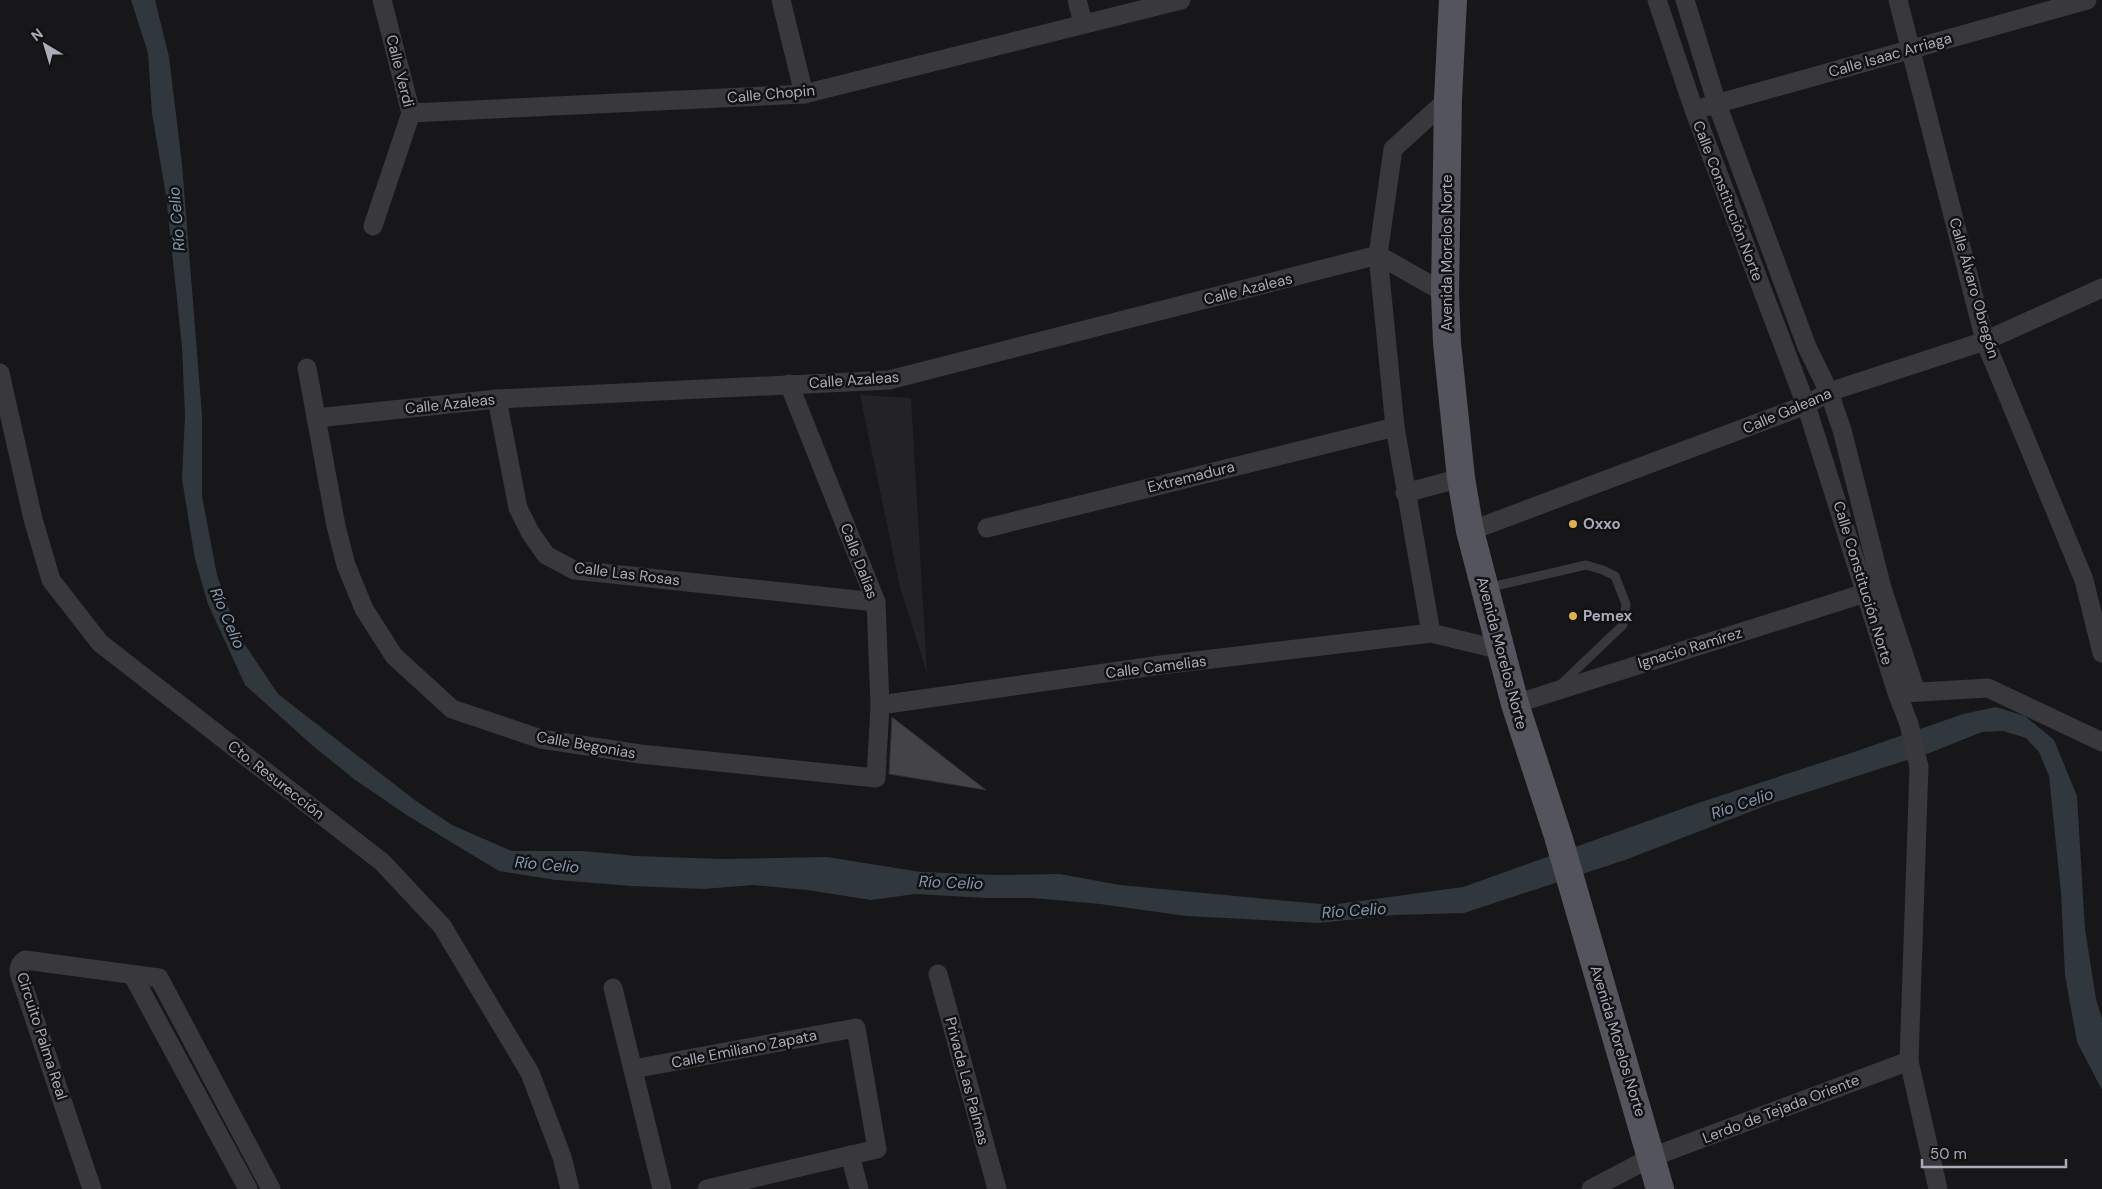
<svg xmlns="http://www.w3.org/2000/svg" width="2102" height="1189" font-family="'DM Sans',sans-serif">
	<rect width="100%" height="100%" fill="#171618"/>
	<!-- built -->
	<polygon fill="#232325" points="860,395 911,398 927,673 900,587"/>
	<!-- water -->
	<polygon fill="#30373d" points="131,0 155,0 169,57 182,164 202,415 202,496 217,575 239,636 278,694 416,801 452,825 512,851 583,851 636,856 723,859 827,857 921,872 995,875 1060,874 1120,885 1331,905 1463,887 1701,802 1857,751 1963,714 1996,707 2025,716 2054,740 2077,796 2085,929 2096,999 2102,1019 2102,1090 2077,1042 2065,975 2061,893 2049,776 2039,752 2026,738 2003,731 1982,732 1932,752 1773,803 1625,860 1464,913 1395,915 1319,923 1186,916 1100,904 1033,898 985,898 916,894 871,900 807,890 753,885 704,889 631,886 556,880 499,871 408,816 354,779 313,746 245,685 208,604 195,559 182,479 185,415 182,347 166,195 152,114 148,53"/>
	<!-- building -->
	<polygon fill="#444448" stroke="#313134" points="892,717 986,790 889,774"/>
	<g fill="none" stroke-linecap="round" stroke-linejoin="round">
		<!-- service -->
		<polyline stroke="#38383d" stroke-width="9" points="1487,588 1586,565 1603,570 1615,576 1626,604 1623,625 1559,686"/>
		<!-- minor -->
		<g stroke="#38383d" stroke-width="19">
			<polyline points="781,0 804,94"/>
			<polyline points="1077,0 1083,23"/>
			<polyline points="1657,0 1694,110 1806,405 1897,693 1909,724 1919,767 1909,1061 1938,1189"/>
			<polyline points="1685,0 1717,104 1807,347 1829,392 1842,430 1882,588 1916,692"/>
			<polyline points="1898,0 1985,341 2084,580 2102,653"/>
			<polyline points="1705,107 2087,0"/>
			<polyline points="411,113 804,94 1181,0"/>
			<polyline points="373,226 411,113 382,0"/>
			<polyline points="1378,255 1445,293"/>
			<polyline points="307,368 336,526 346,565 364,609 394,656 452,709 541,739 640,754 876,778 880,705 876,602 789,384"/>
			<polyline points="0,373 33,519 51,580 100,643 382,862 442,926 530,1073 562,1157 570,1189"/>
			<polyline points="497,399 518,508 530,532 546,555 574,570 876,602"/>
			<polyline points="316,418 497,399 889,380 1378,255"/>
			<polyline points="1405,493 1461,478"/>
			<polyline points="987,528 1395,427"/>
			<polyline points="1470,531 1806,405 1829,392 1985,341 2102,288"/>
			<polyline points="1431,633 1395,427 1378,255 1393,149 1448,99"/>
			<polyline points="1903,693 1988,688 2102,742"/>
			<polyline points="1515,704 1878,589"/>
			<polyline points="880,705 1161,665 1431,633 1501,650"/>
			<polyline points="938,974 997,1189"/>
			<polyline points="133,976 248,1189"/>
			<polyline points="613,988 662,1189"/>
			<polyline points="633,1069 856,1028 877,1149 707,1189"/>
			<polyline points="850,1155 859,1189"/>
			<path d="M92 1189 23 985C20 975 15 967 25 960L159 978 271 1189"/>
			<polyline points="1591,1189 1652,1157 1909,1061"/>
		</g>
		<!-- primary -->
		<polyline stroke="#54555c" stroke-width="28" points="1453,0 1448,99 1445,293 1447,343 1461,478 1470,531 1515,704 1558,836 1660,1189"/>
	</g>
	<!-- markers -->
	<g fill="#e2b245" stroke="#121113" stroke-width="2">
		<circle cx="1573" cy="524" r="5"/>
		<circle cx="1573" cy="616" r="5"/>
	</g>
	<g text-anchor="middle" stroke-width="5" stroke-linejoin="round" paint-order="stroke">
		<!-- street labels -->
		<g font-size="15" fill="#aaadb7" stroke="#121113">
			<text transform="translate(1890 55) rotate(-16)" y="5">Calle Isaac Arriaga</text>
			<text transform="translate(400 71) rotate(76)" y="5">Calle Verdi</text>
			<text transform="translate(771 94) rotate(-5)" y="5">Calle Chopin</text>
			<text transform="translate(1728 201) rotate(69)" y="5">Calle Constitución Norte</text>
			<text transform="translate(1447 253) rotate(-90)" y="5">Avenida Morelos Norte</text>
			<text transform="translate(1974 288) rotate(74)" y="5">Calle Álvaro Obregón</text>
			<text transform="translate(1248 289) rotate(-14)" y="5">Calle Azaleas</text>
			<text transform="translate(854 380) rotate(-4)" y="5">Calle Azaleas</text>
			<text transform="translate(450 404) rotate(-6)" y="5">Calle Azaleas</text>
			<text transform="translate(1787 411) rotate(-23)" y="5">Calle Galeana</text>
			<text transform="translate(1191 477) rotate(-14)" y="5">Extremadura</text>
			<text transform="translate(859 561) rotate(69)" y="5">Calle Dalias</text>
			<text transform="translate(627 574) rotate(7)" y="5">Calle Las Rosas</text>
			<text transform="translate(1863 583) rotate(73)" y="5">Calle Constitución Norte</text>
			<text transform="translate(1690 648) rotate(-17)" y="5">Ignacio Ramírez</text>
			<text transform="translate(1502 653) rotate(75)" y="5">Avenida Morelos Norte</text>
			<text transform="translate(1156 667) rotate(-7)" y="5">Calle Camelias</text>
			<text transform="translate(586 745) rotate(10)" y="5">Calle Begonias</text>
			<text transform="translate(276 780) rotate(38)" y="5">Cto. Resurección</text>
			<text transform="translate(42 1036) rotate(72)" y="5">Circuito Palma Real</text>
			<text transform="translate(1618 1041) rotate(73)" y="5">Avenida Morelos Norte</text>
			<text transform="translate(744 1049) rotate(-11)" y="5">Calle Emiliano Zapata</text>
			<text transform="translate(967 1081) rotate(75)" y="5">Privada Las Palmas</text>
			<text transform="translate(1781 1109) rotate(-21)" y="5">Lerdo de Tejada Oriente</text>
		</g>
		<!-- poi labels -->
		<g font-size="15" font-weight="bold" fill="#aaadb7" stroke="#121113" text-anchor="start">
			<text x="1583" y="529">Oxxo</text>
			<text x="1583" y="621">Pemex</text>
		</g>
		<!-- water labels -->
		<g font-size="16" font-style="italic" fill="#8499af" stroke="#121113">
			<text transform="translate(176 219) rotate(-95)" y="6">Río Celio</text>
			<text transform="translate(228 618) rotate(67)" y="6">Río Celio</text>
			<text transform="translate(1742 803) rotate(-19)" y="6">Río Celio</text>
			<text transform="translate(547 864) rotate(5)" y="6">Río Celio</text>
			<text transform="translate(951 882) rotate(2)" y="6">Río Celio</text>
			<text transform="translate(1354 910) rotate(-4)" y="6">Río Celio</text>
		</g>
	</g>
	<!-- north arrow -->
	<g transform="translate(45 45) rotate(322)" stroke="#121113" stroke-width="4" paint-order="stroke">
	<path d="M0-4L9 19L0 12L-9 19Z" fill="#aaadb7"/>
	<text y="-8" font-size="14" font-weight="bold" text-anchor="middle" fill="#aaadb7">N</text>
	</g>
	<!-- scale -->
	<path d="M1922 1159v8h144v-8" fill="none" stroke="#aaadb7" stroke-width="2.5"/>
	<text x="1930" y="1159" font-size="15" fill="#aaadb7" stroke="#121113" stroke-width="4" paint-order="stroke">50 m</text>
</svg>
